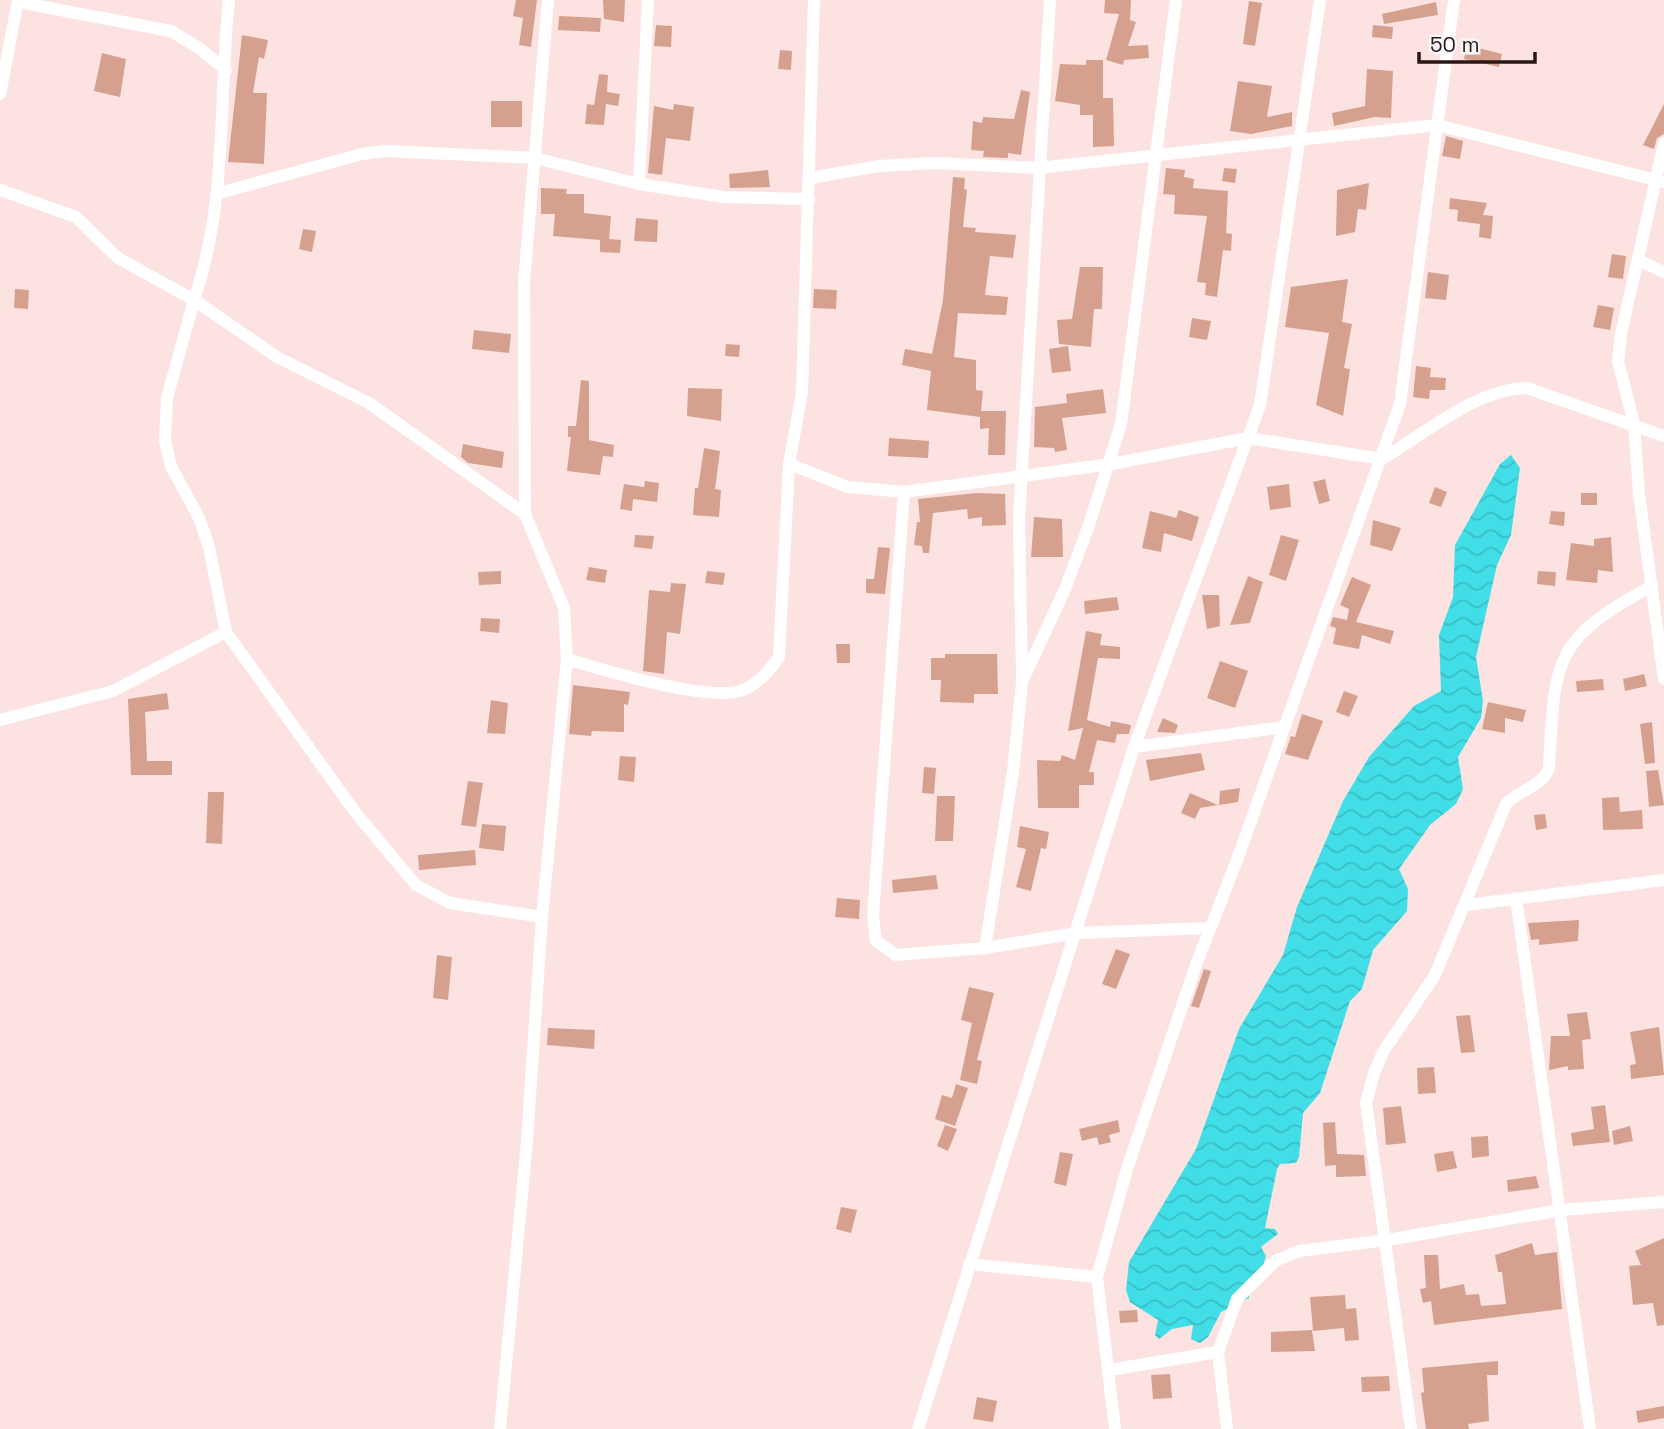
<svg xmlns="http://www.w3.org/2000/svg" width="1664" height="1429" font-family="'Space Grotesk',sans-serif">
	<defs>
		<pattern id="water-waves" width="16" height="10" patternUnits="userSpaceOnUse" patternTransform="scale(1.75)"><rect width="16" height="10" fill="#42dee7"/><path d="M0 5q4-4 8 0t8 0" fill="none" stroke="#3abec5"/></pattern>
	</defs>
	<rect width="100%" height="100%" fill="#fce3e2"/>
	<!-- water -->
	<polygon fill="url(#water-waves)" points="1511,455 1520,468 1511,535 1497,565 1476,657 1483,701 1481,718 1458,757 1463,789 1456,804 1430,825 1399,869 1408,889 1407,911 1373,950 1362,989 1350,1001 1320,1093 1303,1113 1299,1157 1296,1163 1280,1164 1277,1169 1265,1228 1275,1229 1278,1234 1261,1247 1266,1256 1261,1273 1248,1282 1249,1298 1221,1312 1208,1337 1200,1343 1191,1339 1193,1325 1172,1329 1159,1339 1155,1335 1158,1320 1130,1302 1126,1290 1129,1262 1196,1149 1239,1029 1283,955 1297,907 1343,801 1369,757 1414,706 1441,691 1439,635 1453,597 1455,545 1500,464"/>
	<!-- building -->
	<g fill="#d6a08e">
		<polygon points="516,0 537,0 531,47 519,45 523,18 513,16"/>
		<polygon points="603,0 625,0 624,22 604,19"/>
		<polygon points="1105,0 1131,0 1130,20 1136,22 1128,46 1148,45 1149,58 1124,60 1123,65 1106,60 1119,14 1104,13"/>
		<polygon points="1249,1 1262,3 1255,46 1243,44"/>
		<polygon points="1436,2 1438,15 1384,24 1382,14"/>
		<polygon points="559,16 601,18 600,32 558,30"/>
		<polygon points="656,25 672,26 671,47 654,46"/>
		<polygon points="1373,25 1393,27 1392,39 1372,37"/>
		<polygon points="242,35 268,40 264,59 259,57 253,93 267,93 264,164 228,162"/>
		<polygon points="1467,45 1502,54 1499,67 1464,59"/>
		<polygon points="780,50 792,51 791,70 778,69"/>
		<polygon points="102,53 126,59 120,97 94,91"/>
		<polygon points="1086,60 1103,60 1103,98 1113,98 1114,146 1093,147 1093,115 1080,115 1080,105 1055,101 1060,64 1086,65"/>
		<polygon points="1367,69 1393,71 1391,118 1375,117 1334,126 1332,113 1365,106"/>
		<polygon points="599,74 608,75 607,92 620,94 618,106 606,104 604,125 585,124 587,104 594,105"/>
		<polygon points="1238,81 1272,86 1267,117 1292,112 1292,126 1251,134 1230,131"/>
		<polygon points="1021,90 1030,92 1021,155 1008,153 1008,158 983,157 984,151 971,150 973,121 982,123 983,117 1014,119"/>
		<rect x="491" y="101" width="31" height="26"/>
		<polygon points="674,104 694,107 690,141 666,138 662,175 648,173 654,106 673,110"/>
		<polygon points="1664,104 1664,134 1657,138 1654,149 1643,145"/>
		<polygon points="1446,136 1463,141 1460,159 1442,156"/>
		<polygon points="1166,168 1185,170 1184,177 1194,179 1193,188 1228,191 1226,233 1232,234 1231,251 1223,250 1217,297 1205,295 1206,283 1197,282 1207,216 1174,214 1175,195 1163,194"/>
		<polygon points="1224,168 1237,169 1235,183 1222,181"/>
		<polygon points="768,170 770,187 730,188 729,174"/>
		<polygon points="953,177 965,178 964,189 967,190 963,227 976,228 975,232 1016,235 1013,258 990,256 985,295 1008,297 1006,315 958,313 954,357 976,360 976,390 983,391 981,411 1006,411 1005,455 988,455 989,428 980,429 980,417 927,410 931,371 902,365 905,349 932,354 943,300"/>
		<polygon points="1369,183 1366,210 1358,209 1355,232 1336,236 1337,190"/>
		<polygon points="541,188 567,189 566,194 584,194 584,213 611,216 609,239 621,240 620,253 600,252 600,240 553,236 555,214 541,214"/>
		<polygon points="1450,198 1487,203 1483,215 1493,216 1491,239 1479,237 1480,224 1457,221 1458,210 1449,209"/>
		<polygon points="636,218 658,220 657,242 634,241"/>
		<polygon points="303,229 316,231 312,252 299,249"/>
		<polygon points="1612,254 1626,256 1623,279 1608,277"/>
		<polygon points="1080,267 1103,267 1102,309 1094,309 1091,347 1059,344 1057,320 1072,319"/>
		<polygon points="1428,272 1449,275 1446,300 1425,298"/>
		<polygon points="1348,279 1342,322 1352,324 1344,368 1350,369 1343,416 1316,405 1329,333 1285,327 1291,287"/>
		<polygon points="15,289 29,290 28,309 14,308"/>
		<polygon points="814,289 837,290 836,309 813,308"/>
		<polygon points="1598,305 1614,308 1610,330 1593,327"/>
		<polygon points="1192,318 1211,321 1207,340 1189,337"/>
		<polygon points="474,330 511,334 509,353 472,349"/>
		<polygon points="726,344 740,345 739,357 725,356"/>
		<polygon points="1068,346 1071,371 1052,373 1049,349"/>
		<polygon points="1416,366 1431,368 1430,377 1446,378 1445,390 1430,390 1429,399 1413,397"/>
		<polygon points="581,380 589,381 589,440 614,445 613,457 603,456 600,475 567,471 571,437 568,437 568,426 576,426"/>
		<polygon points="688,388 722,389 721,421 687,416"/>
		<polygon points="1103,389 1106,413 1062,418 1067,450 1055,452 1054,448 1034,447 1035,407 1067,403 1066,394"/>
		<polygon points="889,438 929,441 928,458 888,456"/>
		<polygon points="463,444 504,452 502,468 468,463 461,457"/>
		<polygon points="704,448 720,451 715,489 721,490 719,517 693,515 695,488 698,488"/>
		<polygon points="1325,479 1330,501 1319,504 1313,482"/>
		<polygon points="645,481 659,483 657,502 633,499 632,511 620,509 624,484 644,487"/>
		<polygon points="1289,484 1291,507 1270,510 1267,487"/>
		<polygon points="1435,487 1447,492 1441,507 1429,503"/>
		<polygon points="977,493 1005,494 1006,525 982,526 982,517 968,519 967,509 933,513 929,553 923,553 922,546 914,545 917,522 920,522 918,499"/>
		<rect x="1581" y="493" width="16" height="12"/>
		<polygon points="1179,510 1199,517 1192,541 1164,533 1161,552 1142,548 1150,511 1176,518"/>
		<polygon points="1551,511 1565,512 1564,526 1549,524"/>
		<polygon points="1034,517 1062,519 1063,557 1031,557"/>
		<polygon points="1373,520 1401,528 1392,551 1370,545"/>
		<polygon points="635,535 654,536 652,549 634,547"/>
		<polygon points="1281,535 1299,540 1286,581 1269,575"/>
		<polygon points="1611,537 1613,572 1598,570 1597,583 1566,580 1571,543 1594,546 1594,539"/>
		<polygon points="878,547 890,548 885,594 866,593 866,579 874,579"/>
		<polygon points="589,567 607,570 605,583 586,580"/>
		<polygon points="501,571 501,584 479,585 478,572"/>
		<polygon points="707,571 725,573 723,585 705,583"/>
		<polygon points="1538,571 1556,572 1555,586 1537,584"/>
		<polygon points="1248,576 1263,582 1250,623 1230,625"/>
		<polygon points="1352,577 1371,585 1356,622 1394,631 1390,644 1362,635 1359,649 1333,644 1336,628 1330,626 1333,617 1347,620 1349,609 1340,605"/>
		<polygon points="671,583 686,584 680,634 667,632 664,674 643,671 649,590 670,592"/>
		<polygon points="1202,595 1219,595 1220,626 1207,629"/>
		<polygon points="1117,597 1119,610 1085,614 1084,601"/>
		<polygon points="481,618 500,619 499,633 480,631"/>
		<polygon points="1086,631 1102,634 1100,645 1120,647 1120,659 1098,658 1087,720 1110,727 1111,721 1131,725 1129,734 1117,734 1115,743 1097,740 1089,772 1094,772 1094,785 1079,785 1079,808 1038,808 1037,760 1060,761 1062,755 1075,760 1083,728 1068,731"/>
		<polygon points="836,644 850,644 850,663 837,663"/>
		<polygon points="945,654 997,654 998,694 974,694 974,703 940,702 941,680 931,680 931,658 945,658"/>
		<polygon points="1220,661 1248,671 1235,708 1207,698"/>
		<polygon points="1644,674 1647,686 1625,691 1623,679"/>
		<polygon points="1603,679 1604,690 1577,692 1576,681"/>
		<polygon points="573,685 630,692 628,705 624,704 624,732 592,731 591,736 569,734"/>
		<polygon points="1344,691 1358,696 1349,717 1336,712"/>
		<polygon points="167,693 169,709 145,712 147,761 172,761 172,775 131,775 128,699"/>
		<polygon points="491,700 508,703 505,734 487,733"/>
		<polygon points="1488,702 1526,710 1523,722 1505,718 1505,733 1482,729"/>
		<polygon points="1302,714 1323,721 1308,760 1285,754 1291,736 1295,737"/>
		<polygon points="1163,718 1178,725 1175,733 1157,732"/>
		<polygon points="1652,722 1655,763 1645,764 1640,724"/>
		<polygon points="1201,753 1205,770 1150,781 1146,760"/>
		<polygon points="620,756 636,757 634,782 618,780"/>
		<polygon points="924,767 936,768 934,794 922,793"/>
		<polygon points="1658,770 1664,805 1649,807 1646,771"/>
		<polygon points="468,781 483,783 476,827 461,825"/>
		<polygon points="1240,788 1238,802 1219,805 1220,791"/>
		<polygon points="208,792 224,792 222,844 206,843"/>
		<polygon points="1190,793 1218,805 1200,808 1195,819 1181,813"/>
		<polygon points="937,796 955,796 953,841 935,841"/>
		<polygon points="1619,797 1620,812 1642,810 1643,829 1603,830 1602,798"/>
		<polygon points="1545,814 1547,828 1536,830 1534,815"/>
		<polygon points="482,824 506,826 504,851 479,848"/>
		<polygon points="1020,826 1049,832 1046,849 1041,848 1031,891 1016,887 1026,849 1017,847"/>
		<polygon points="475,850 476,865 419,870 418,855"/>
		<polygon points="936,875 938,889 893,893 892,880"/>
		<polygon points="837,898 860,900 859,919 835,917"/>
		<polygon points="1579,920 1578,941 1539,945 1539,939 1531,940 1528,923"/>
		<polygon points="1116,949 1130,954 1116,989 1102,984"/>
		<polygon points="437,955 452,957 448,1000 433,998"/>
		<polygon points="1204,969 1211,971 1199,1008 1191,1006"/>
		<polygon points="969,987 994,993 977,1060 982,1061 977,1084 960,1080 972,1023 961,1020"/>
		<polygon points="1587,1012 1591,1039 1582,1040 1584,1069 1568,1070 1568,1066 1549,1070 1551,1036 1570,1036 1567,1014"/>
		<polygon points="1470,1015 1475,1052 1461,1053 1456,1016"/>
		<polygon points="1659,1027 1664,1075 1631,1079 1630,1065 1636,1064 1630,1032"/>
		<polygon points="548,1028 595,1030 594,1049 547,1045"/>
		<polygon points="1434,1067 1436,1093 1418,1094 1417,1068"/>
		<polygon points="956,1084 968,1088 955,1126 935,1119 942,1095 952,1098"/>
		<polygon points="1605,1105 1610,1142 1573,1146 1571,1133 1594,1129 1591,1107"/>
		<polygon points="1401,1106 1406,1143 1386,1145 1383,1108"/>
		<polygon points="1118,1120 1120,1132 1109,1135 1111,1142 1099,1145 1097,1137 1082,1141 1079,1129"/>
		<polygon points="1335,1122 1337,1154 1364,1155 1366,1176 1336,1177 1336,1165 1325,1166 1323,1123"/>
		<polygon points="945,1125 957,1129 948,1151 937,1146"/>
		<polygon points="1630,1126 1633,1141 1614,1145 1612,1131"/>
		<polygon points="1488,1136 1489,1156 1472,1158 1471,1137"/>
		<polygon points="1453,1151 1457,1168 1437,1172 1434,1154"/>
		<polygon points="1060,1152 1073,1154 1066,1186 1054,1183"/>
		<polygon points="1536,1176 1539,1188 1508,1192 1507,1180"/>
		<polygon points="841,1207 857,1210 851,1233 836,1229"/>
		<polygon points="1664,1238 1664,1325 1657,1326 1653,1303 1633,1305 1629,1266 1641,1265 1635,1251"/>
		<polygon points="1532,1243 1535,1255 1557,1252 1562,1309 1434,1325 1431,1301 1423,1303 1420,1289 1426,1288 1424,1255 1438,1255 1440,1289 1464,1284 1466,1295 1479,1294 1481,1306 1506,1304 1502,1272 1498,1272 1495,1255"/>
		<polygon points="1345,1295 1346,1309 1356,1308 1359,1340 1345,1341 1344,1328 1313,1331 1310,1297"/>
		<polygon points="1137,1310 1138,1322 1120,1323 1119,1311"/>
		<polygon points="1312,1330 1315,1351 1271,1352 1271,1332"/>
		<polygon points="1498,1361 1498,1375 1487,1375 1489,1421 1468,1424 1469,1429 1426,1429 1421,1393 1424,1392 1422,1368"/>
		<polygon points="1170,1374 1172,1398 1153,1399 1151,1375"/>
		<polygon points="1389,1376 1390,1391 1362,1392 1361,1377"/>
		<polygon points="977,1397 997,1401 993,1422 973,1419"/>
		<polygon points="1664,1406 1664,1418 1638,1423 1636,1411"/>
	</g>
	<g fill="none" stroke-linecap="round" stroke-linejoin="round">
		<!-- minor -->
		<g stroke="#fff" stroke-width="12">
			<polyline points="648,0 639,184 724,197 809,199"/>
			<polyline points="1176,0 1121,424 1089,525 1065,589 1022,682 1013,772 985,948 1077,933 1210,928"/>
			<polyline points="18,2 171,31 199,48 226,70"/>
			<polyline points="0,94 18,0"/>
			<polyline points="1664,143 1621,334 1618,361 1634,424 1639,494 1664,679"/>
			<polyline points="810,178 879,166 935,163 1038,168 1437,125 1664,182"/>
			<path d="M0 190 76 217 118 258 194 300C228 200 218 103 229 0"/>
			<polyline points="219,193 362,154 385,151 535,158 639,184"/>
			<polyline points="1638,260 1664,272"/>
			<path d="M789 464 848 487 904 492 1111 464 1248 438 1382 459C1426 433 1476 389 1527 388L1664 436"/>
			<polyline points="904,492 873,916 876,941 896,955 985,948"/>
			<polyline points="525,514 369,403 277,357 194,300 167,398 165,441 171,466 199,518 209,547 226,632 355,812 416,885 450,903 542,917"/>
			<path d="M567 659C604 670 710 703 743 690 758 684 770 670 779 657L789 464 802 392 814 0"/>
			<polyline points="1022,678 1019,519 1050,0"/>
			<polyline points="0,720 113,691 226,632"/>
			<polyline points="1134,747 1284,727"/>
			<polyline points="1516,898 1590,1429"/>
			<polyline points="1466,905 1664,880"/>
			<polyline points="969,1264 1097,1277"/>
			<polyline points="1109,1370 1218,1352"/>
			<polyline points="500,1429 527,1141 542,917 567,659 564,608 525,514 524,282 548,0"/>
			<polyline points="918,1429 1134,747 1260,405 1320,0"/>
			<polyline points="1115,1429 1097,1277 1127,1169 1196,965 1237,860 1400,404 1454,0"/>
			<polyline points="1227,1429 1218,1352 1237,1299 1275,1261 1299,1251 1387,1240 1561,1210 1664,1202"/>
			<path d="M1411 1429 1366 1103 1374 1073 1383 1052 1435 975 1506 804C1520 789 1541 788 1549 768 1555 659 1552 640 1652 586"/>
		</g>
	</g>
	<!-- scale -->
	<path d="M1419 52v10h116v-10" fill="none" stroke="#2b1616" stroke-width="3.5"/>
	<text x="1430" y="52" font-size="21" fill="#2b1616" stroke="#f7f7f7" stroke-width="5" paint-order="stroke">50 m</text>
</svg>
